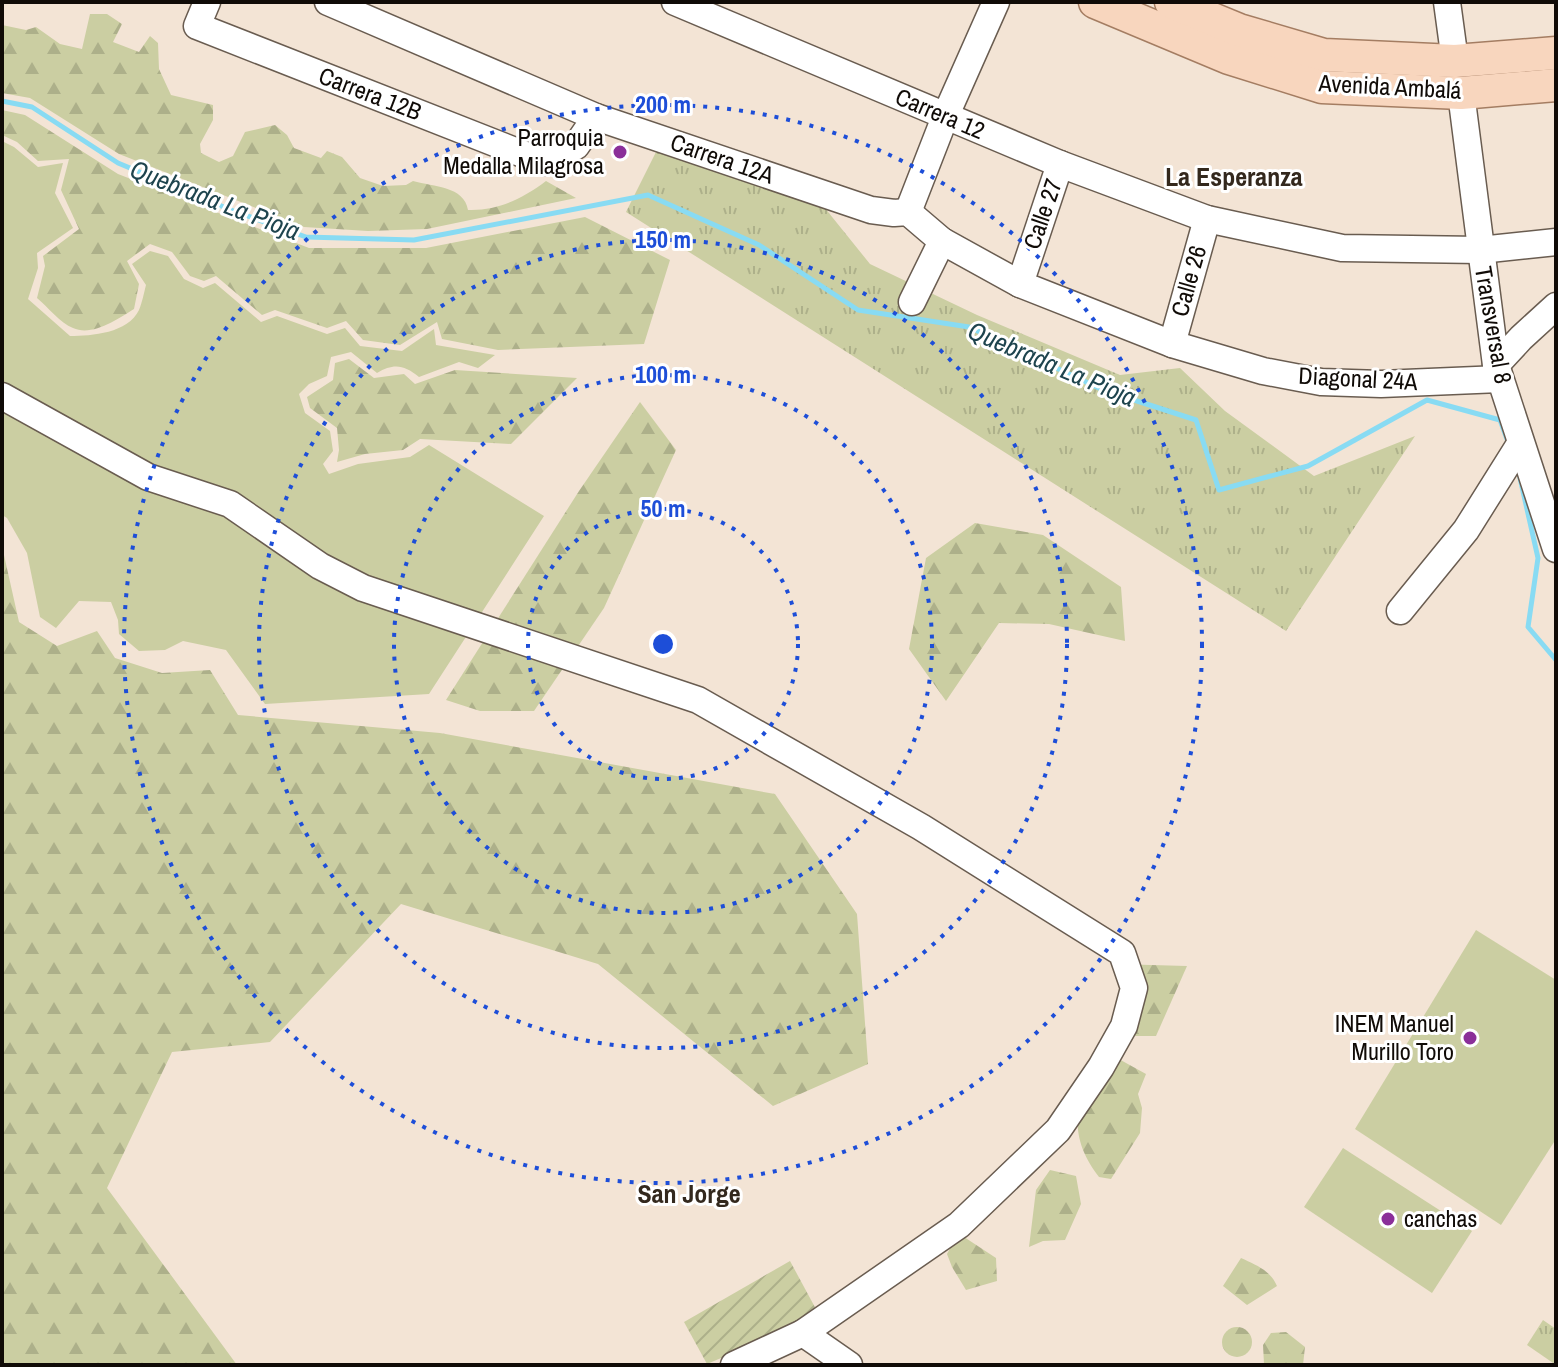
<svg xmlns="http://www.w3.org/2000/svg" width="1558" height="1367" font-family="'Archivo Narrow',sans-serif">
	<defs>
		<pattern id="forest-firs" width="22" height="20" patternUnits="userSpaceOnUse" patternTransform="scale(2)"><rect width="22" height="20" fill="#cbcea2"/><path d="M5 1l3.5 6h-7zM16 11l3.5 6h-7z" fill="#adb08a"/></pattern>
		<pattern id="park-tufts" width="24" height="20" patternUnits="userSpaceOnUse" patternTransform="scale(2)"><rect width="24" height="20" fill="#cbcea2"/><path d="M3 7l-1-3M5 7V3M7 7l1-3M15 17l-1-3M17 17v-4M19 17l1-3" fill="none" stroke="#adb08a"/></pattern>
		<pattern id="garden-furrows" width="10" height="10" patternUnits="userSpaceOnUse" patternTransform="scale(2)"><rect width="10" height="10" fill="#cbcea2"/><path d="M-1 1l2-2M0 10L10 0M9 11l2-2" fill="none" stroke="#adb08a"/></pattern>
	</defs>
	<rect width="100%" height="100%" fill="#f3e4d5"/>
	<!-- grass -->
	<g fill="#cbcea2">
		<path d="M2 141 14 147 38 167 63 163 55 193 73 228 37 253 38 268 28 299 70 336C92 336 128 333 139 310 142 303 144 293 146 285L132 264 150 251 168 256 184 279 203 288 215 283 261 322 277 316 327 334 345 328 360 346 402 351 434 329 436 345 495 355 478 368 459 362 419 377C404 365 394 363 377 373L351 352 331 357 327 376 309 384 299 394 305 413 330 431 333 451 323 464 329 474 358 464 410 457 429 445 544 516 429 694 265 704 226 650 183 641 165 650 139 651 119 634 118 620 111 602 79 601 56 628 40 617 27 553 7 518 2 515Z"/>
		<polygon points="1476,930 1556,980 1556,1139 1501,1225 1355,1129"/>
		<polygon points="1343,1148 1472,1231 1432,1293 1304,1207"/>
	</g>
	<!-- forest -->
	<g fill="url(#forest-firs)">
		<path d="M90 14H107L122 24 113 42 139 52 150 36 158 43 159 69 171 95 213 105V120L200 144 201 153 219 162 233 156 245 132 275 125 287 135 294 148 321 158 327 151 342 157 360 178 383 186 406 185 413 181C434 187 464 186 468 210 498 211 522 199 546 181L576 198 427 229 368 231 304 227 119 154 30 98 2 93V25L26 30 36 27 60 44 82 49Z"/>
		<path d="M2 110 25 115 118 174 309 248H426L585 217 670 260 644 344 498 350 442 339 437 322 400 345 363 340 346 321 327 328 275 310 262 315 216 276 204 281 190 276 172 252 150 244 127 261 139 284 134 309C118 319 92 337 73 328 60 323 48 307 37 298L45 266 43 256 79 229 61 190 69 159 38 161 17 142 2 135Z"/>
		<polygon points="349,359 374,378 404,374 415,384 455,370 577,378 511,444 420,439 403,450 365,454 337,462 339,450 337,428 310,408 307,397 333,380 335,363"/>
		<polygon points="640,402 676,450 604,608 534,711 480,711 446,700 579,491"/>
		<polygon points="975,523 1043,535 1121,587 1125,641 1049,624 999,623 946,701 909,649 926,558"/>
		<polygon points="2,546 19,622 57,646 97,631 115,658 162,673 210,670 238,715 440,733 775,794 857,914 868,1064 773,1106 598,964 401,904 270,1042 172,1052 107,1188 237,1365 2,1365"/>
		<polygon points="1116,964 1187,966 1156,1036 1129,1036"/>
		<path d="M1117 1058 1146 1074 1138 1094 1142 1108 1140 1133 1111 1179 1099 1177C1086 1160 1076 1140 1078 1118 1079 1108 1110 1069 1117 1058Z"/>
		<polygon points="1050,1170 1076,1176 1081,1204 1065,1240 1043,1241 1029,1247 1036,1190"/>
		<polygon points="958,1233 996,1258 997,1281 966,1290 952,1267 947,1254"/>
		<path d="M1241 1258C1256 1265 1270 1270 1277 1286L1247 1305 1223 1286Z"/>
		<circle cx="1237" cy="1342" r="15"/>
		<polygon points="1286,1332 1305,1347 1303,1365 1264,1364 1263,1345 1271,1333"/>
	</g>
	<!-- park -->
	<g fill="url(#park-tufts)">
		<polygon points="659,146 812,192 870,264 977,315 1120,375 1180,368 1225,411 1314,476 1415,436 1286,631 626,212"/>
		<polygon points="1543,1320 1556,1329 1556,1365 1527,1345"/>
	</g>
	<!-- garden -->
	<polygon fill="url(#garden-furrows)" points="790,1261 817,1311 794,1327 707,1364 684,1322"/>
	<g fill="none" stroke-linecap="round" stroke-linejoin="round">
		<!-- stream -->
		<g stroke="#88dbf3" stroke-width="5">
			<polyline points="2,101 32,107 118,163 231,210 306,237 414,240 648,195 759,245 858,310 969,327 1103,390 1196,420 1219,490 1308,466 1427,400 1500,420 1508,442"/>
			<polyline points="1520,478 1538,558 1528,627 1556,660"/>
		</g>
		<!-- minor casing -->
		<g stroke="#695c50" stroke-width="29">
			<g id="minor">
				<polyline points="207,2 197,26 543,162 576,146 596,117"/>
				<polyline points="328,2 596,117 871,210 894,213 908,212 942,241 1020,284"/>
				<polyline points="675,2 1060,164 1207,219 1342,248 1480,250 1556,242"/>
				<polyline points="1447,2 1455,61"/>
				<polyline points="1461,93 1496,365 1556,549"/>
				<polyline points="1060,164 1020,284 1172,344 1263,371 1321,382 1381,384 1500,379"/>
				<polyline points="908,212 945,117 996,2"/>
				<polyline points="912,302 942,241"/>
				<polyline points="1172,344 1207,219"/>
				<polyline points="1496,365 1521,338 1556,306"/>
				<polyline points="2,396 148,477 230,504 320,566 363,588 698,700 921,827 1122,953 1134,988 1124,1026 1101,1067 1058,1130 959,1225 803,1333 734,1365"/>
				<polyline points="1400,611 1466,530 1520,444"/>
				<polyline points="803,1333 849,1365"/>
			</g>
		</g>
		<!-- major casing -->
		<g stroke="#a47d62" stroke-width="35">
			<g id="major">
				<polyline points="1095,2 1229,58 1322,87 1461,93 1556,85"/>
				<polyline points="1171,2 1239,30 1324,55 1455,61 1556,53"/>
			</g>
		</g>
		<!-- minor -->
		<use href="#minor" stroke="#fff" stroke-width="26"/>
		<!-- major -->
		<use href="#major" stroke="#f8d6be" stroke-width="32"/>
	</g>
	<!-- distance rings -->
	<g fill="none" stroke="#1d4ed8" stroke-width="4" stroke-dasharray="4 8">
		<circle cx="663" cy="644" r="135"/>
		<circle cx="663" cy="644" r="269"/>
		<circle cx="663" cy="644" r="404"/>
		<circle cx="663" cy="644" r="539"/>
	</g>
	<!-- markers -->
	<g fill="#8b2f99" stroke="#fff" stroke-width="3">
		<circle cx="620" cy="152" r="8"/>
		<circle cx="1470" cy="1038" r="8"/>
		<circle cx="1388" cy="1219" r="8"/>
	</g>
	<g text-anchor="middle" stroke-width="6" stroke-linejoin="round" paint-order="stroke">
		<!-- street labels -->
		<g font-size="24" fill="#100b07" stroke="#fff">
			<text transform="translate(1390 87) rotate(3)" y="8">Avenida Ambalá</text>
			<text transform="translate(370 94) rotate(21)" y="8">Carrera 12B</text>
			<text transform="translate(940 114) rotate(23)" y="8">Carrera 12</text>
			<text transform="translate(722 159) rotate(19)" y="8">Carrera 12A</text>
			<text transform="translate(1043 214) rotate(-71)" y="8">Calle 27</text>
			<text transform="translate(1189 281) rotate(-74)" y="8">Calle 26</text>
			<text transform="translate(1493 325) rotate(80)" y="8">Transversal 8</text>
			<text transform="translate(1358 379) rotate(3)" y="8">Diagonal 24A</text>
		</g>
		<!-- poi labels -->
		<g font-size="24" fill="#100b07" stroke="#fff" text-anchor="end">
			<text x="604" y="146">Parroquia<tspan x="604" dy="28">Medalla Milagrosa</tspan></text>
			<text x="1454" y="1032">INEM Manuel<tspan x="1454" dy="28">Murillo Toro</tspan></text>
			<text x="1404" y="1227" text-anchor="start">canchas</text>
		</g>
		<!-- neighbourhood labels -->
		<g font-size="26" font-weight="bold" fill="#33281d" stroke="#fff">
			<text x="1234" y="186">La Esperanza</text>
			<text x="689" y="1203">San Jorge</text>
		</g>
		<!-- water labels -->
		<g font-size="26" font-style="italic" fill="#1e444e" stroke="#fff">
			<text transform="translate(215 200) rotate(21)" y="9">Quebrada La Pioja</text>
			<text transform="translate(1052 364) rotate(23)" y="9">Quebrada La Pioja</text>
		</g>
	</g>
	<circle cx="663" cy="644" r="12" fill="#1d4ed8" stroke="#fff" stroke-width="4"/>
	<g font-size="24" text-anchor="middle" font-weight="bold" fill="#1d4ed8" stroke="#fff" stroke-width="6" stroke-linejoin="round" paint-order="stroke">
		<text x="663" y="113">200 m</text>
		<text x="663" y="248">150 m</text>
		<text x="663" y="383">100 m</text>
		<text x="663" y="517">50 m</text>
	</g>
	<!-- border -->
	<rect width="1558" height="1367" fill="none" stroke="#100b07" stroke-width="8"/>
</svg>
